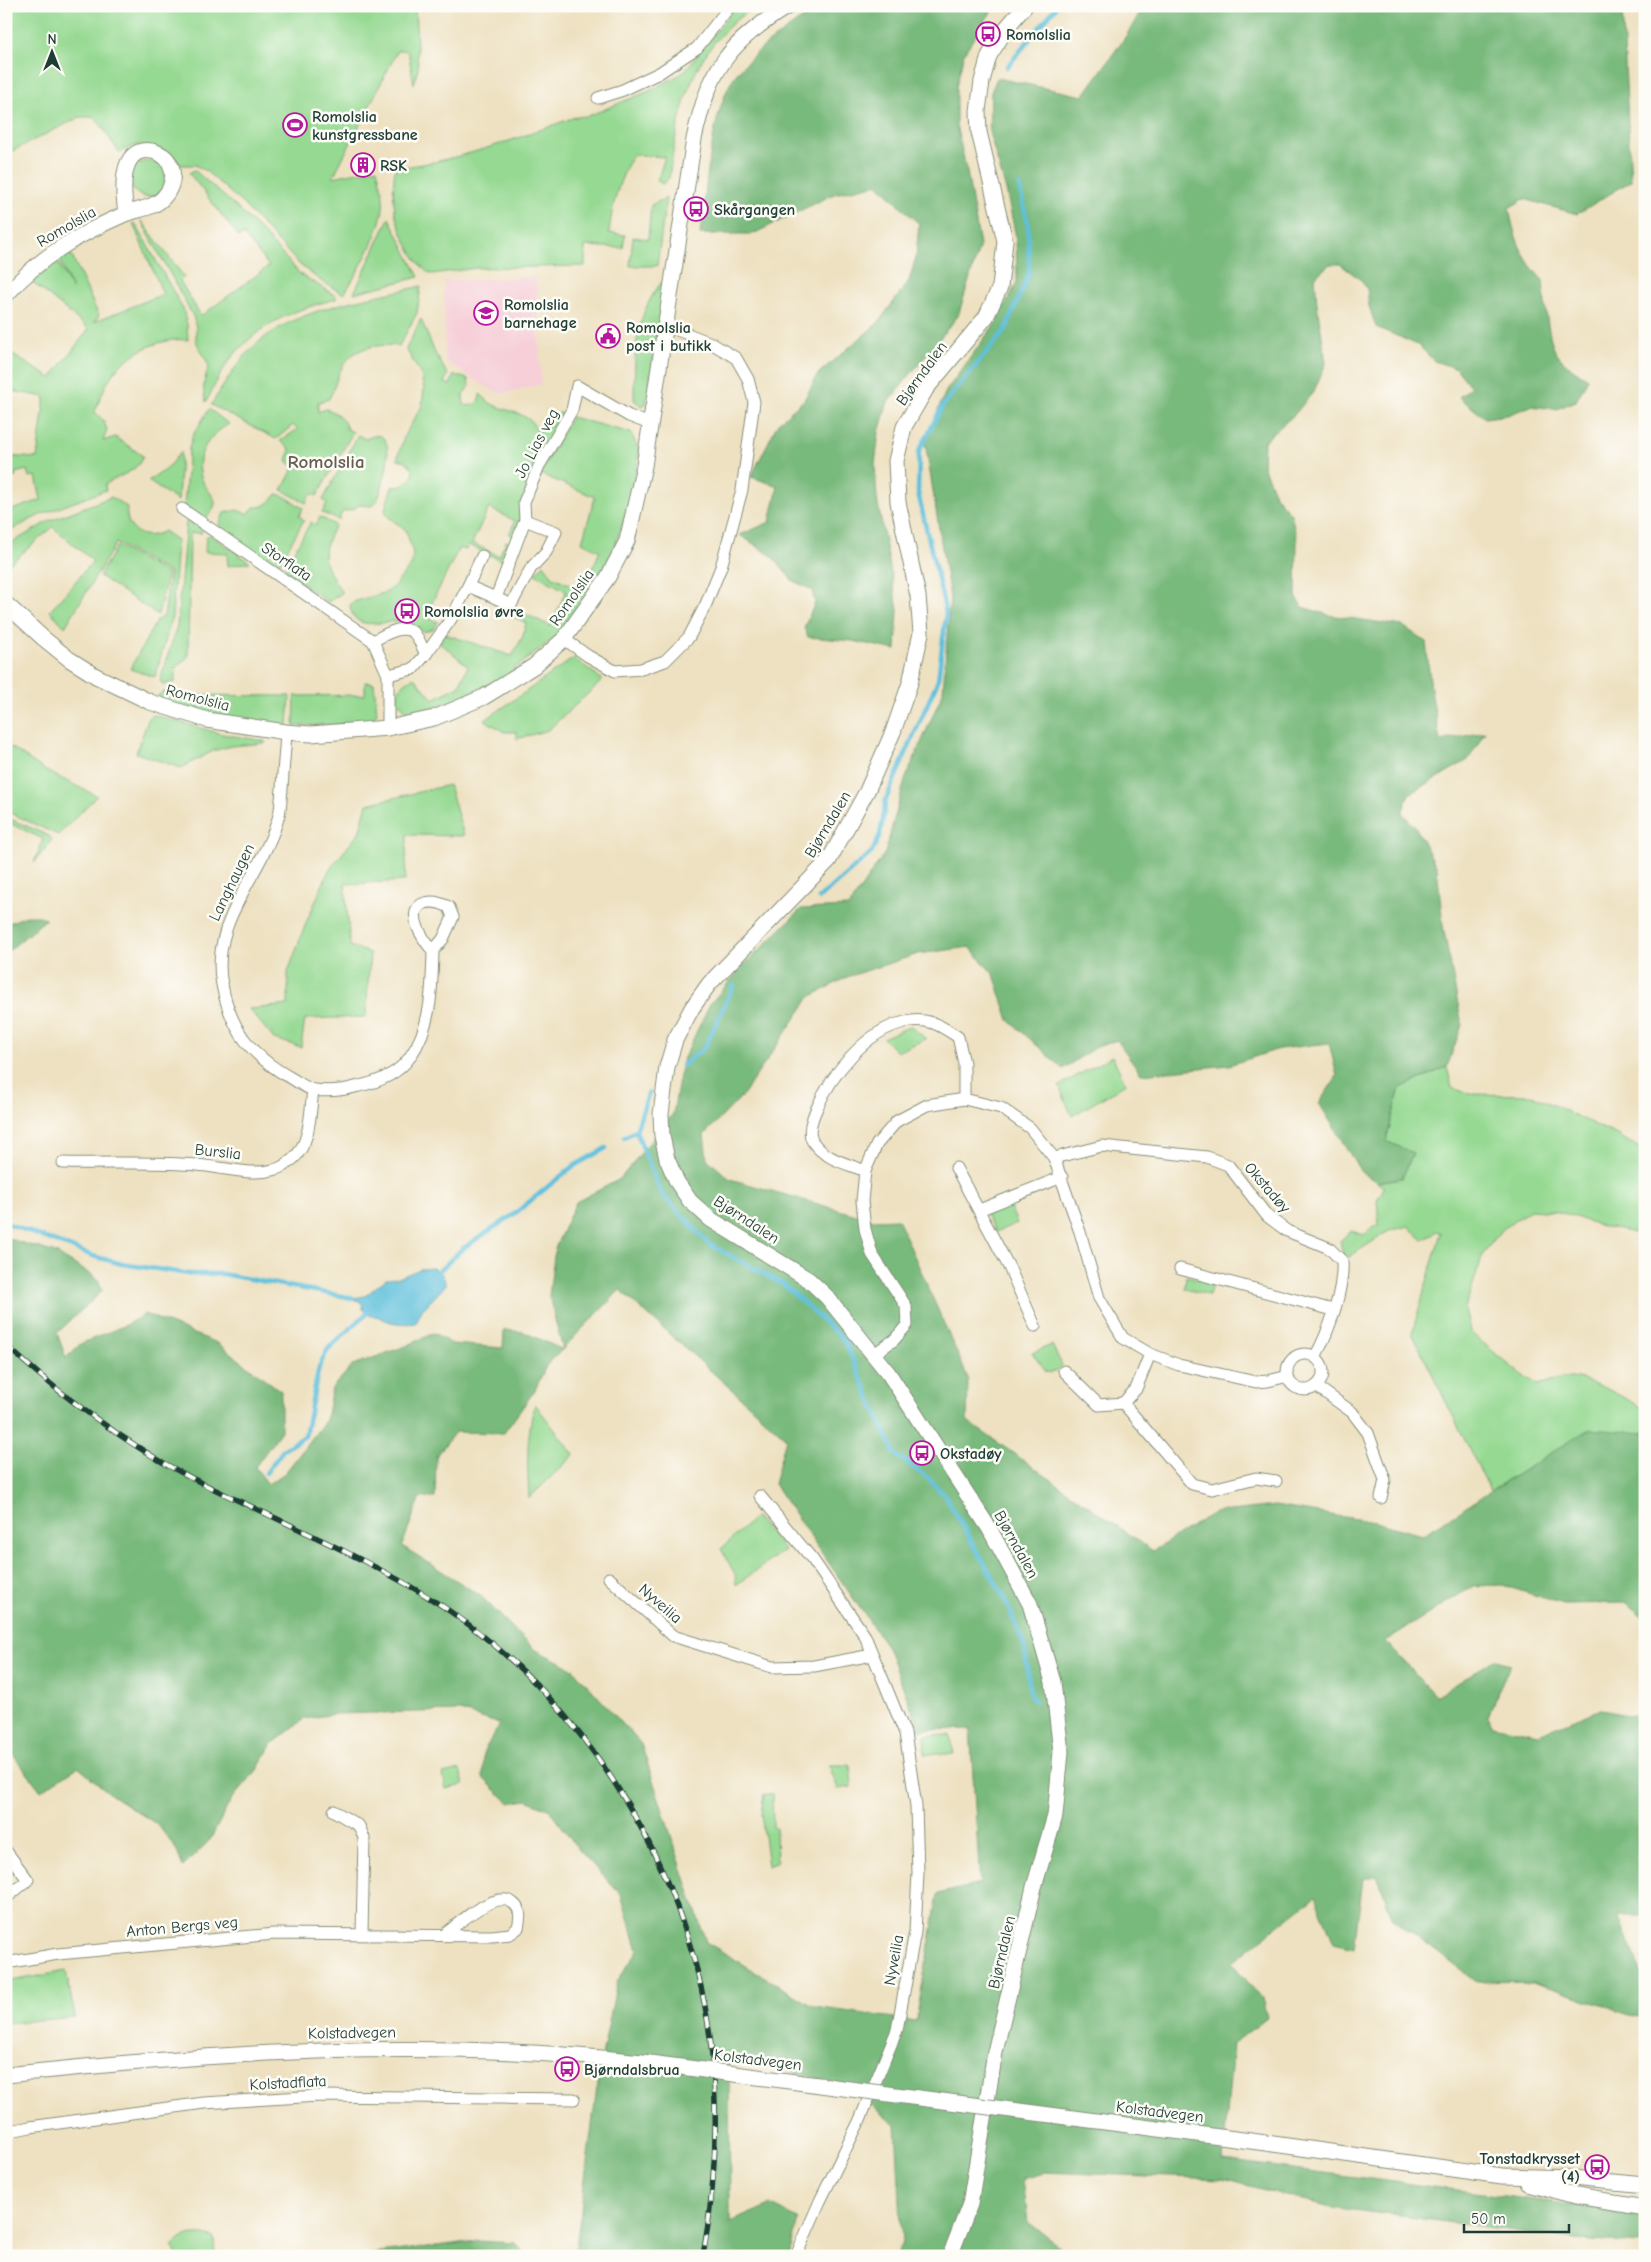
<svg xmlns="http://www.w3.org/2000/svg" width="1651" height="2262" font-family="'Comic Neue',sans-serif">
	<rect width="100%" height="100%" fill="#fdfcf7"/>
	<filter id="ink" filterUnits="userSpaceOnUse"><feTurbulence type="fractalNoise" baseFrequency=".02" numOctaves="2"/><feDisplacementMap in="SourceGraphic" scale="10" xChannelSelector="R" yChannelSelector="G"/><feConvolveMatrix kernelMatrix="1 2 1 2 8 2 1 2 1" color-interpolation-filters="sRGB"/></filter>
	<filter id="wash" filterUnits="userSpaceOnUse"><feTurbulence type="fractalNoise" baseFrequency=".0096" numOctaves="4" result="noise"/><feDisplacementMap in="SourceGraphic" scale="20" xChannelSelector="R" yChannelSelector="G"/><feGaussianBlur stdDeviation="1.12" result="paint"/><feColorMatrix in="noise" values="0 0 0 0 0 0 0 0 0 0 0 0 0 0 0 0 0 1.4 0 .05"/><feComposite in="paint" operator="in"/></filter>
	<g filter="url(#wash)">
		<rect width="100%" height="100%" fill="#eee1c1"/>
		<!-- built -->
		<polygon fill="#f6cfd9" points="536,277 541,384 501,394 484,386 445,361 444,281"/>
		<!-- green -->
		<g fill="#95d992" stroke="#5a8b63">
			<path d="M6 6H415L418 69 414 84 408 51 398 50 333 177 377 168C380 182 386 199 382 214 377 239 358 272 344 294L321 281 300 265 242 203 206 171 195 165H180L170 152 139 144 119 152 101 125 93 117H80L6 154Z"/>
			<path d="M736 6H755C690 49 680 106 669 178L663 184 657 181 665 157 633 155C619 179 612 205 609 233L625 235 623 248 585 246V266L477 268 431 274C417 269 397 227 395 211 393 197 393 183 395 168 459 161 516 139 575 117L588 116 649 91 683 73Z"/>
			<circle cx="148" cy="179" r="18"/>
			<path d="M194 170 233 204 262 232 300 274 336 296V299C294 310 262 322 233 356 222 369 214 387 206 402 201 389 205 378 209 366L196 341V327L193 316 141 220 184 277 180 281 201 316 269 266 243 234 239 237 189 173Z"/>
			<polygon points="666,198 657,266 630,266 633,237 648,239 651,205"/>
			<polygon points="389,218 419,277 354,293"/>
			<path d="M135 223 183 309 187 324 188 340C163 337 132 351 116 370 106 382 100 398 95 412L104 421 107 430 103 441 115 437 143 456C138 473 117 475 105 485L106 490 38 516 6 533V512L41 500 36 476 29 477 27 470 15 473 16 477 6 478V456L37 458 45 397 6 390V351L51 378 89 329 31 281 57 261 72 289 59 259 71 254 99 316 94 322 163 294 133 224Z"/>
			<path d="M661 283 665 284 646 404 641 406 634 400C635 357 633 318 661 283Z"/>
			<path d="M421 286 417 313 399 346C379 344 357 346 345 363 337 373 335 388 329 399L318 402V412L326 409C337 413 343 417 347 429L353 432 317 496 311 494 306 503 282 490 294 467 287 461 290 449 280 441 298 429 293 425 276 439 211 405C226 382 239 358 260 341 303 306 368 299 421 286Z"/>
			<path d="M421 319 435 353 448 375 444 382 450 385 454 375 468 379 469 386 463 395 464 405C473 407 480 403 480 394 484 397 488 402 492 404 506 412 531 412 536 430 546 432 553 420 559 413L566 414 515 537 509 534 515 521 489 508 472 543 499 556 506 541 512 544 505 562 468 545 466 550 459 548 429 609V618L438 622 433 629 424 632C419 628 413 624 407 622 390 617 353 637 350 605L353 602 387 592 396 584 412 564 413 553 406 530 387 516 385 509 392 487 403 486 413 476V470L406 461 397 459 405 434 422 406 424 389 421 375 406 349Z"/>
			<path d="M209 409 229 424C208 436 192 457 203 482 206 488 214 496 215 502 216 507 209 514 206 519L184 506 189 448 193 435Z"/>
			<path d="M571 417 631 433 639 451 632 498 612 553 586 598 557 636 505 676 463 697 420 712 408 713 396 700C397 687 404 684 414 677L433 699 459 686 468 666 439 642 445 634 512 656 523 636 526 623 514 617 516 610 551 626 566 591 535 574 544 564 553 577 583 590 600 551 582 542 595 497 540 474Z"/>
			<path d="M358 435 366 439C403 420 383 488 377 501L372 506 359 505 354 509 342 512 339 520 322 513 327 503 323 500Z"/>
			<polygon points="181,452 178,501 148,481 165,470"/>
			<path d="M277 494 286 497 303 508 299 516 304 520 278 566H274L225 534 219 525 224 513 237 510 248 514 254 507C264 508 271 502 277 494Z"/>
			<path d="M111 497 127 507C124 530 144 543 164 531L177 540 172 617 155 677 130 669 157 620 164 616 170 573 116 543 65 627 50 611 93 561 53 527 6 567V546L51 520Z"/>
			<path d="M320 517 335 525C317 562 323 559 342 593L328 602 283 570 311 522 316 525Z"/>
			<polygon points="188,520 201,529 202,533 190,533 188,657 176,667 175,682 163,685 160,681 177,626 186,522"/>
			<polygon points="210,535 250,562 228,566 227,553 205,552 206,537"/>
			<polygon points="117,546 168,574 158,615 99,576"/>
			<polygon points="574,658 603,680 548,730 517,739 517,732 504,732 485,720"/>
			<polygon points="365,682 374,683 377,713 370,723 294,726 295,696 365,695"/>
			<polygon points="177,689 177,695 290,696 288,725 232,719 158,700 158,695 169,690"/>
			<polygon points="155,715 222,734 265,741 266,743 231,746 213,751 181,768 136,753 149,717"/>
			<polygon points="6,744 46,771 97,796 58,835 6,811"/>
			<polygon points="449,785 464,836 407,835 405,881 345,884 350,946 370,953 366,1017 305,1019 301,1047 274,1039 249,1009 288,1005 288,972 306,923 329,870 359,833 367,804"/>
			<polygon points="6,817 49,836 52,840 34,863 43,839 9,823 6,821"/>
			<polygon points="911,1026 926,1039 897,1052 883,1038"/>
			<polygon points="1112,1056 1126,1084 1072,1116 1059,1086"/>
			<path d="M1447 1067 1452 1088 1470 1094 1532 1095 1617 1135 1645 1151V1232L1635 1233 1605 1227 1560 1212 1530 1210 1503 1229 1484 1252 1465 1308 1470 1332 1515 1370 1538 1385C1546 1383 1556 1379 1564 1378 1588 1376 1624 1398 1645 1409V1433L1589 1430 1490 1491 1412 1333 1441 1233 1438 1231 1423 1240 1408 1226 1389 1231 1349 1257 1343 1255 1340 1241 1351 1231 1364 1235 1370 1229 1379 1225 1377 1200 1384 1188 1377 1182 1402 1178 1413 1154 1386 1141 1400 1088Z"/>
			<polygon points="1009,1205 1017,1223 996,1232 985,1213"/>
			<polygon points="1186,1276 1213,1282 1209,1295 1185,1289"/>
			<path d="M1052 1345 1062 1365C1058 1371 1053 1374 1046 1372L1032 1353Z"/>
			<path d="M535 1404 574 1455 529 1498C527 1465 526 1435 535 1404Z"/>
			<polygon points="755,1517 785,1550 736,1585 735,1574 721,1549"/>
			<polygon points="950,1735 954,1754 924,1754 925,1736"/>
			<polygon points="829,1765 850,1765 852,1787 838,1789"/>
			<polygon points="460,1770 464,1785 446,1789 443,1774"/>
			<polygon points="764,1794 772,1795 773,1827 776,1828 777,1862 768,1866 761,1814"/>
			<polygon points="66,1971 75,2017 6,2023 6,1982"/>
			<path d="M205 2235 214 2238 215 2256H177L173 2247C180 2236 192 2234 205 2235Z"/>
		</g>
		<!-- forest -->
		<g fill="#78b97c" stroke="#4c7b58" fill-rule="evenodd">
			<path d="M822 6H995L964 53 956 87V125L967 172 980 245 958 316 888 402 879 432 875 464 877 499 898 610 896 650 853 641 808 637 804 628 815 603 812 590 792 580 772 556 740 535 770 522 778 486 751 477 778 423 804 400 819 373 878 323 909 281 916 257 919 224 878 184 834 194 753 234H700C707 191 710 105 738 72 762 44 792 25 822 6Z"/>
			<path d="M1144 6H1622L1631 181 1577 214 1524 199 1509 208C1514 236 1522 260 1543 280 1544 296 1548 343 1557 354 1565 365 1577 372 1588 379L1576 401 1557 409 1531 406 1507 415 1485 418 1459 397 1471 387 1456 368 1434 361 1418 345 1376 327 1369 306 1367 289 1361 280 1340 264H1330L1315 277 1317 304 1326 363 1314 391 1295 414 1264 441 1263 466 1276 497 1291 514 1297 540 1296 596 1302 607 1329 615 1403 626 1426 642 1431 690 1440 741 1485 732 1468 760 1409 794 1402 813 1416 828 1437 868 1443 926 1462 1025 1447 1067 1400 1088 1386 1141 1413 1153 1402 1178 1377 1182 1361 1172 1319 1103 1337 1076 1329 1043 1279 1049 1229 1065 1141 1074 1117 1040 1094 1048 1063 1069 1009 1020 994 975 970 947 918 954 847 977 810 997 743 1095 704 1135 707 1159 730 1179 874 1220 898 1219 968 1378 967 1421 1153 1551 1213 1513 1275 1506 1375 1522 1422 1535 1589 1429 1645 1433V1618L1626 1603 1563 1604 1502 1585 1473 1586 1385 1641 1436 1696 1495 1659 1510 1664 1488 1715 1492 1725 1539 1734 1601 1709 1645 1717V1808L1641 1813 1645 1818V1915H1618L1645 1986V2018L1629 2015 1533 1981 1477 1982 1393 1919 1377 1875 1363 1879 1354 1948 1334 1943 1315 1896 1232 1963 1262 1999 1267 2017 1233 2044 1223 2160 1645 2214V2244L1591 2241 1331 2207 1222 2179 1043 2172 1023 2178 1028 2222 1072 2256H897L902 2242 896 2125 850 2087 729 2055 730 2222 770 2205 798 2219 789 2256H575L599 2071 617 1982 638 1950 621 1895 579 1850 550 1810 527 1800 509 1803 483 1778 484 1751 500 1724 460 1711 335 1714 304 1719 271 1745 257 1770 231 1800 210 1840 183 1867 176 1849 158 1825 113 1796 78 1767 41 1791 6 1746V1238L56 1253 98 1279 102 1291 57 1333 66 1358 80 1344 126 1325 145 1314 217 1343 281 1391V1431L255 1467 268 1484 285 1473 326 1420 332 1388 353 1365 406 1346 434 1333 452 1344 503 1348 504 1330 524 1332 563 1350 549 1296 555 1248 576 1202 620 1179 673 1114 682 1062 710 1004 743 966 801 909 848 907 885 853 905 780 943 692 950 598 925 441 946 391 997 321 1017 282 1016 237 1006 190 989 132 991 92 997 78 1083 96 1126 36ZM620 1290 786 1438 774 1484 887 1647 920 1730 970 1729 980 1884 938 1894 916 2021 815 2007 706 1942 641 1744 572 1668 534 1649 481 1596 402 1546 420 1497 435 1498 436 1457 455 1432 504 1433 535 1390 546 1366Z"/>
			<polygon points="26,916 39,916 46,919 6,953 6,924"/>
			<polygon points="477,2241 515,2243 522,2250 517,2256 370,2256 371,2254"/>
		</g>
		<!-- water -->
		<path fill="#5ec0dc" stroke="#3e7e88" d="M432 1268C442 1272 445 1275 445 1286L422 1310 416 1323C407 1324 400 1324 391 1322 383 1320 379 1315 371 1316L363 1309 362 1303 353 1298 365 1296 386 1279 398 1278 420 1269Z"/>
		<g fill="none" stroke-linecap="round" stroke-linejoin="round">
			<!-- stream -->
			<g stroke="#5ec0dc" stroke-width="4.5">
				<polyline points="1007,67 1057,6"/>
				<polyline points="819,898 872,852 880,835 886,799 938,680 946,613 918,493 919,451 943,405 1006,329 1029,273 1028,225 1019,186"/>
				<polyline points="682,1066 705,1047 734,985"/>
				<polyline points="649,1092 636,1131 661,1193 709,1244 784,1285 844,1340 895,1454 929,1479 946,1497 1004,1597 1024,1644 1031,1697 1035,1701"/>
				<polyline points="624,1137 636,1131"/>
				<polyline points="6,1223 93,1256 122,1264 190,1274 222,1274 353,1298"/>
				<polyline points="439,1271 462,1249 513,1215 572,1167 606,1148"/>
				<polyline points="266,1473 283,1450 305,1436 319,1367 328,1349 367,1313"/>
			</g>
		</g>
	</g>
	<g filter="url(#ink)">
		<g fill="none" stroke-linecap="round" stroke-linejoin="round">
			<!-- street casing -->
			<g stroke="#868f7a" stroke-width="13">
				<g id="street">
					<polyline points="598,98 623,90 659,73 697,48 730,6"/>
					<polyline points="182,509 373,641 388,675 388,728"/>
					<polyline points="468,586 482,556"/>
					<polyline points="496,598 511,605 531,568 546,552 556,532 525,520"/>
					<polyline points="564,639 588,656 615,671 641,669 665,661 689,637 706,604 721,567 742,490 754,402 748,379 736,358 711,343 667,326"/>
					<path d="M373 641C384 635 403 623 414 633 419 638 422 648 426 654L413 669 388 675"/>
					<polyline points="426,654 451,619 468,586 496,598 525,520 524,502 539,466 572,410 577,386 629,416 650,424"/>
					<path d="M286 732C285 751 283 770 282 789 281 797 281 807 279 815 264 873 209 920 222 985 231 1030 251 1056 291 1078 298 1082 307 1089 314 1090 329 1092 345 1090 359 1086 379 1082 398 1074 410 1057 432 1026 432 987 433 951 427 944 422 937 418 928 408 902 429 897 449 907L453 917 443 939 433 951"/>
					<path d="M1054 1158 1102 1146 1207 1157 1228 1165 1267 1216 1287 1231 1329 1248 1342 1261C1344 1289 1329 1332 1315 1357"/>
					<path d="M63 1163C108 1164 153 1161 197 1165 222 1167 249 1176 273 1170 279 1169 288 1163 293 1159 311 1143 310 1112 313 1090"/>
					<polyline points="956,1168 1009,1267 1035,1326"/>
					<path d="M865 1171C848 1164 824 1159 813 1142 807 1133 812 1119 816 1110 831 1075 866 1030 905 1022 928 1017 940 1025 958 1037L964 1063V1099"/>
					<polyline points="979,1210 1062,1177"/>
					<polyline points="1180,1269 1333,1310"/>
					<polyline points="874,1354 894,1340 907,1325 906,1306 872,1254 865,1229 862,1201 865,1171 877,1144 897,1121 927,1105 964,1099 1001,1108 1030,1128 1054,1158 1080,1232 1099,1298 1123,1338 1150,1354 1179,1365 1256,1382 1268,1381 1288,1376"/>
					<circle cx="1305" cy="1372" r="18"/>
					<polyline points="1064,1371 1099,1405 1123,1403 1136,1389 1150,1354"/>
					<polyline points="1316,1386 1352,1412 1368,1433 1385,1480 1381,1498"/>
					<polyline points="1123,1403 1192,1484 1212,1489 1256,1478 1276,1481"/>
					<polyline points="760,1496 813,1560 865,1636 905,1733 916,1806 918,1873 915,1932 897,2030 859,2122 820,2201 796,2256"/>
					<polyline points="609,1578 673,1636 772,1667 814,1666 872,1655"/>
					<polyline points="334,1811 359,1826 364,1838 362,1934"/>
					<polyline points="6,1851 28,1880 6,1898"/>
					<path d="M6 1963 58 1954 274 1934 492 1936 510 1934 518 1928C520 1918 522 1910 513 1903 496 1889 457 1924 443 1936"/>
					<polyline points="6,2132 30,2127 204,2103 319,2096 574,2099"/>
				</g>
			</g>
			<!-- secondary casing -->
			<g stroke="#868f7a" stroke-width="17">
				<g id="secondary">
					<path d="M6 295C41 256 77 235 125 214 137 209 153 209 163 198 178 182 176 156 152 151 118 145 123 194 126 213"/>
					<path d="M6 604 43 638 69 659 96 676 150 702 207 720 286 732 311 734 388 728 434 718 484 697 534 666 564 639 608 577 627 541 644 466 694 139C709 70 727 44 788 6"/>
					<path d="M6 2075C218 2052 430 2038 642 2062"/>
					<polyline points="1266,2143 1502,2176 1573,2178 1645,2185"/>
					<polyline points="1528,2183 1576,2196 1645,2207"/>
					<polyline points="950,2256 970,2204 995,2052 1034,1887 1055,1816 1061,1752 1053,1682 1030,1604 989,1528 889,1374 827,1297 809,1280 710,1219 690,1201 677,1182 667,1159 662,1136 661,1114 667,1067 675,1040 692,1008 709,984 829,860 867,791 893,732 910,683 921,633 918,596 898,502 896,461 904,427 926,389 986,317 1000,287 1005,241 979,132 978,111 982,81 989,56 1008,26 1025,6"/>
				</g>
			</g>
			<!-- street -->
			<use href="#street" stroke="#fff" stroke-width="11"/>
			<!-- secondary -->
			<use href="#secondary" stroke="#fff" stroke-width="15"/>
			<!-- rail casing -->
			<g stroke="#1f3d34" stroke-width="5.5">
				<path id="rail" d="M6 1345C52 1388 103 1426 157 1459 187 1477 220 1492 252 1507 309 1534 366 1560 420 1592 575 1684 686 1859 710 2037 719 2109 716 2184 703 2256"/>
			</g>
			<!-- rail -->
			<use href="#rail" stroke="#fdfcf7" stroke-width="4" stroke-dasharray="11" stroke-linecap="butt"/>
			<!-- secondary-bridge casing -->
			<g stroke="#868f7a" stroke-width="17" stroke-linecap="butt">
				<polyline id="secondary-bridge" points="642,2062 1266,2143"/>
			</g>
			<!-- secondary-bridge -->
			<use href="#secondary-bridge" stroke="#fff" stroke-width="15"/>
		</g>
	</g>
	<!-- icons -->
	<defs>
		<g id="bus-ring" transform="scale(1.25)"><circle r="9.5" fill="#fdfcf7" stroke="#b5179e" stroke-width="1.5"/><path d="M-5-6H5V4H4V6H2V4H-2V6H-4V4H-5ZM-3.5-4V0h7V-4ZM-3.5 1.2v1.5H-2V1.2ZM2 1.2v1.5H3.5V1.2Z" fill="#b5179e"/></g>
		<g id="stadium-ring" transform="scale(1.25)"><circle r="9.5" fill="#fdfcf7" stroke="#b5179e" stroke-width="1.5"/><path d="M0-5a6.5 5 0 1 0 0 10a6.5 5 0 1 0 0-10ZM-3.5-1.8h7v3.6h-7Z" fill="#b5179e"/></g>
		<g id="building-ring" transform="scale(1.25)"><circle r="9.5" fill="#fdfcf7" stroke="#b5179e" stroke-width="1.5"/><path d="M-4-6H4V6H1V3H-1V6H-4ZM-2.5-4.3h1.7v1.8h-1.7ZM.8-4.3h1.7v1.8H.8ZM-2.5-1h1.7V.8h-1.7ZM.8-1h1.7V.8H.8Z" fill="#b5179e"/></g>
		<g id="school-ring" transform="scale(1.25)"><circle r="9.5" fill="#fdfcf7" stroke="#b5179e" stroke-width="1.5"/><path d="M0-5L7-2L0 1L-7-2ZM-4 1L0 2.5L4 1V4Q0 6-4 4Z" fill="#b5179e"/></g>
		<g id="civic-ring" transform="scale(1.25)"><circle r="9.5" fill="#fdfcf7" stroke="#b5179e" stroke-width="1.5"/><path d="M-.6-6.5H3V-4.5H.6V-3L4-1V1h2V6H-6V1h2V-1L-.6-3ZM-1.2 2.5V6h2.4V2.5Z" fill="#b5179e"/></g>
	</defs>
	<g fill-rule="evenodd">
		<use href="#bus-ring" x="988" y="34"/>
		<use href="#stadium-ring" x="295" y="125"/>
		<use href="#building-ring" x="363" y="165"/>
		<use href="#bus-ring" x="696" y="209"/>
		<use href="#school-ring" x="486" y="313"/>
		<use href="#civic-ring" x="608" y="336"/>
		<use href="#bus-ring" x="407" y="611"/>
		<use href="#bus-ring" x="922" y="1453"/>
		<use href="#bus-ring" x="567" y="2069"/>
		<use href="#bus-ring" x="1597" y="2167"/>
	</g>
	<g text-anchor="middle" stroke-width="5" stroke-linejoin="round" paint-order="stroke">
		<!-- poi labels -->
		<g font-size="16" font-weight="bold" fill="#1f3d34" stroke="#fdfcf7" text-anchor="start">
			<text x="1006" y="40">Romolslia</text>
			<text x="312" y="122">Romolslia<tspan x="312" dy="18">kunstgressbane</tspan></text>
			<text x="380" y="171">RSK</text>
			<text x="714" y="215">Skårgangen</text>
			<text x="504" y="310">Romolslia<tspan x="504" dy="18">barnehage</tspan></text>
			<text x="626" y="333">Romolslia<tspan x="626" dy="18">post i butikk</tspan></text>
			<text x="424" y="617">Romolslia øvre</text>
			<text x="940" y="1459">Okstadøy</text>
			<text x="584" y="2075">Bjørndalsbrua</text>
			<text x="1580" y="2164" text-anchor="end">Tonstadkrysset<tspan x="1580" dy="18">(4)</tspan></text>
		</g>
		<!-- street labels -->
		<g font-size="16" fill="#1f3d34" stroke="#fdfcf7">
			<text transform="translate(66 226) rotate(-30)" y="6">Romolslia</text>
			<text transform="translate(921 373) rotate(-54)" y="6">Bjørndalen</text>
			<text transform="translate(536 443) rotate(-62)" y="6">Jo Lias veg</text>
			<text transform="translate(287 561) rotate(34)" y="6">Storflata</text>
			<text transform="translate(571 597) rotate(-55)" y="6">Romolslia</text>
			<text transform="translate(198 697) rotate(15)" y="6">Romolslia</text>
			<text transform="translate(827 824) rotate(-59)" y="6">Bjørndalen</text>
			<text transform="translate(231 882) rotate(-64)" y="6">Langhaugen</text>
			<text transform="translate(218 1151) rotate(6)" y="6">Burslia</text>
			<text transform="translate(1268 1187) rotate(49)" y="6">Okstadøy</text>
			<text transform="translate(747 1219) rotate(33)" y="6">Bjørndalen</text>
			<text transform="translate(1017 1544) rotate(61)" y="6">Bjørndalen</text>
			<text transform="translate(661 1603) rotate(41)" y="6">Nyveilia</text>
			<text transform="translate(182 1926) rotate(-5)" y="6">Anton Bergs veg</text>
			<text transform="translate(1001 1952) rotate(-77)" y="6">Bjørndalen</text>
			<text transform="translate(893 1960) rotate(-80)" y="6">Nyveilia</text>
			<text transform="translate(352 2032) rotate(-1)" y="6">Kolstadvegen</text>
			<text transform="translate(758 2059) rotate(7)" y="6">Kolstadvegen</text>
			<text transform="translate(288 2082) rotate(-3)" y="6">Kolstadflata</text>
			<text transform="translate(1160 2111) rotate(7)" y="6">Kolstadvegen</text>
		</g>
		<!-- quarter labels -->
		<g font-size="19" font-weight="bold" fill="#665f51" stroke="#fdfcf7">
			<text x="326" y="468">Romolslia</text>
		</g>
	</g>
	<!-- margin -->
	<rect width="1651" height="2262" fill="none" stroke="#fdfcf7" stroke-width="25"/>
	<!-- north arrow -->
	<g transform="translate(52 52)" stroke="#fdfcf7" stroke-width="4" paint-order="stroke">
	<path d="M0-4L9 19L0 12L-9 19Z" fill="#1f3d34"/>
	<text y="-8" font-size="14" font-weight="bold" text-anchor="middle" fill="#1f3d34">N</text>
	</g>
	<!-- scale -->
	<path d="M1464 2224v8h105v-8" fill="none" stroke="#1f3d34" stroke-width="2.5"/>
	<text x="1471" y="2224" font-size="15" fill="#1f3d34" stroke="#fdfcf7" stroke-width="4" paint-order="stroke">50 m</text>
</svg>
